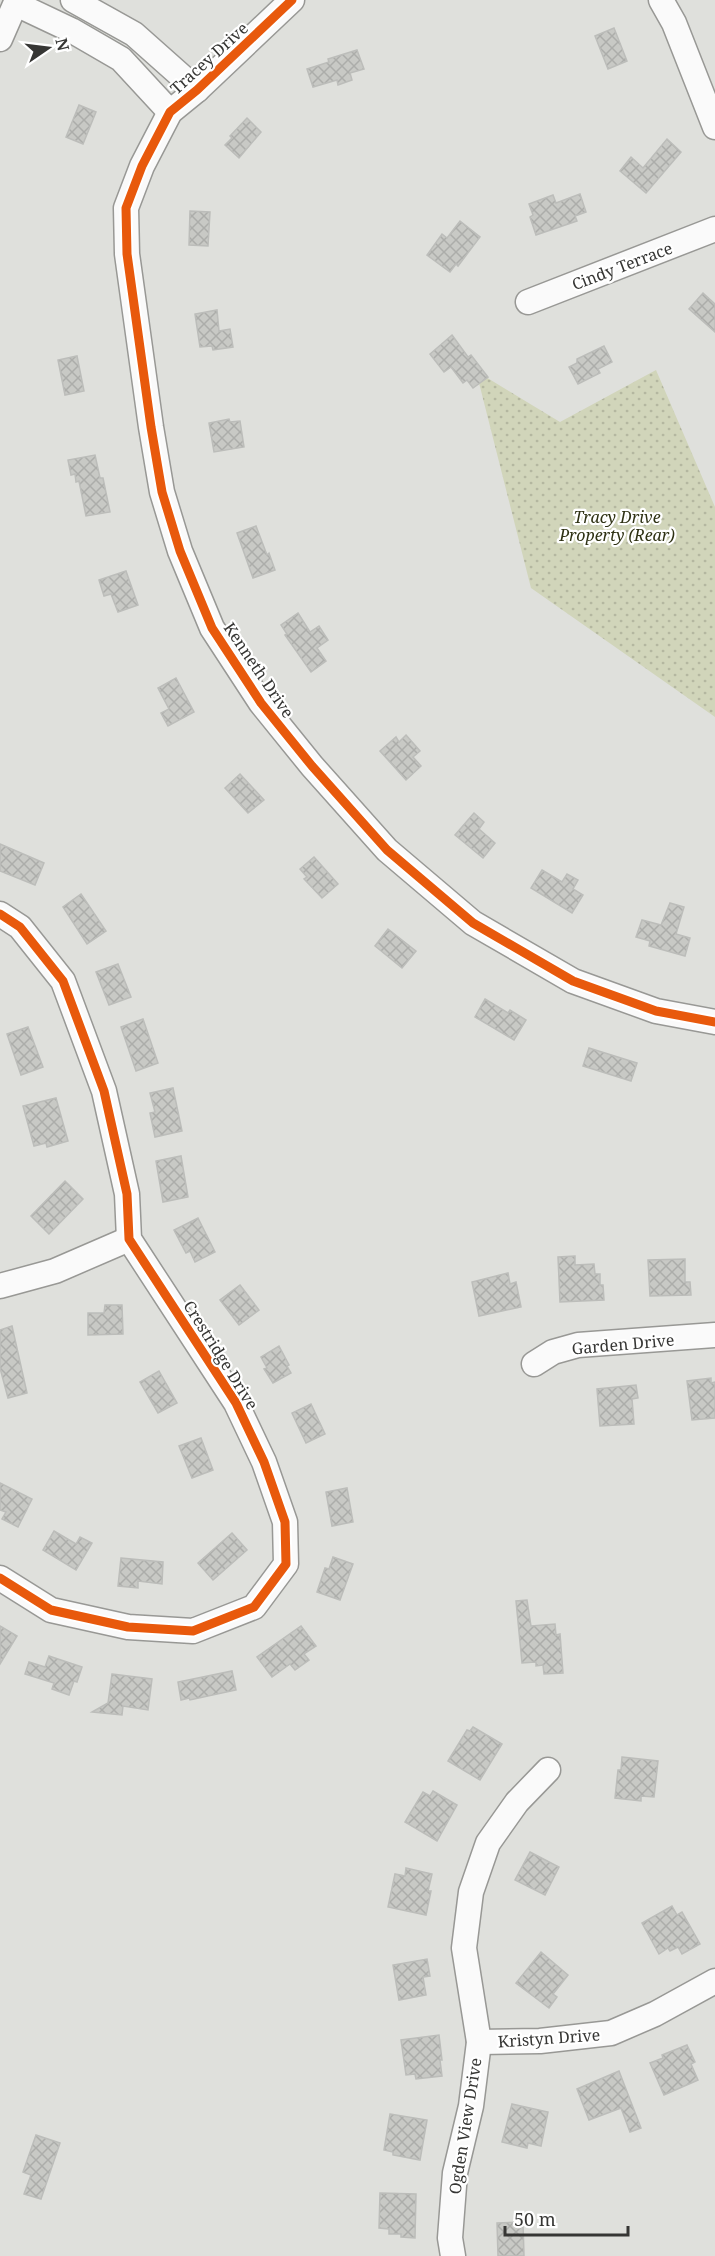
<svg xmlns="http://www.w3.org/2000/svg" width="715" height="2256" font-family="'Noto Serif',serif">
	<defs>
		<pattern id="park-dots" width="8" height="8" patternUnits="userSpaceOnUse" patternTransform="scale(1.5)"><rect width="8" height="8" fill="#d1d5ba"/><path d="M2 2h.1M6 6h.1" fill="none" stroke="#b4b7a0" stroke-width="1.8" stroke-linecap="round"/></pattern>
		<pattern id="building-cross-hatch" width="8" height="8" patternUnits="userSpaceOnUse" patternTransform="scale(1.5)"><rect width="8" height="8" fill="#c8c9c5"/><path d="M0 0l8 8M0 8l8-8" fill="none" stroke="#acadaa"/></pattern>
	</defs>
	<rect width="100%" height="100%" fill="#dfe0dc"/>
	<!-- park -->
	<polygon fill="url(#park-dots)" points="656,370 715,507 715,717 531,588 476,371 560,422"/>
	<!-- building -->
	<g fill="url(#building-cross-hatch)" stroke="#bcbdba" stroke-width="1.5">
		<polygon points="614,28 627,61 608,69 595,36"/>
		<polygon points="357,50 364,69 350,73 352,80 338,85 337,80 313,87 307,69 329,62 328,59"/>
		<polygon points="79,105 96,112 83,144 66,137"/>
		<polygon points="247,118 261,132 239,158 225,145 232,138 230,136"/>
		<polygon points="667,139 681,152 646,193 620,171 631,157 643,168"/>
		<polygon points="580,194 586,212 575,216 577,221 536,235 530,217 533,215 529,204 553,195 556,203"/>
		<polygon points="190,211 210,212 208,246 189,245"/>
		<polygon points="460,221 480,237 458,266 456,264 450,272 427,255 442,234 447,238"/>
		<polygon points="703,293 715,304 715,332 689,309"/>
		<polygon points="217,310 219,331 230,329 233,347 213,350 212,346 200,347 195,314"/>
		<polygon points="452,335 468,357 471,355 488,377 473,388 467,380 463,383 451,367 444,372 430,354"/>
		<polygon points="604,346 612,362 598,369 600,373 578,384 569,367 577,363 577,359"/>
		<polygon points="77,356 84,391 65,395 58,360"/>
		<polygon points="229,419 230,422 240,421 244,447 214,452 209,423"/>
		<polygon points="95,455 100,478 103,478 110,512 86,516 79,481 76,482 75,474 71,475 68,460"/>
		<polygon points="256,526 267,555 269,553 275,570 253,578 237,533"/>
		<polygon points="126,571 138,605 118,612 111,594 104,596 99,580"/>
		<polygon points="298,613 310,632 319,626 328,640 317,648 326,661 311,672 285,635 287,634 281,625"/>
		<polygon points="176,678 194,712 168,726 161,713 169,709 158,688"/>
		<polygon points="406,735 420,751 413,757 421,766 406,780 380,751 396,737 399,742"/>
		<polygon points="240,774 264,800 248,813 225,788"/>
		<polygon points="474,813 484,822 479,829 495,843 483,858 455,835"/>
		<polygon points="0,844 44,863 35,885 0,871"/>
		<polygon points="314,857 338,884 322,898 304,879 307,877 300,869"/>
		<polygon points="542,870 562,882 567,874 578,880 573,889 583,895 572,913 531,888"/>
		<polygon points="81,894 106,931 87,944 63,907"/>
		<polygon points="670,903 684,907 676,934 690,938 685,956 649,946 650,941 636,937 642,920 661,925"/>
		<polygon points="388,929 416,951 402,968 375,946"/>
		<polygon points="118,964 131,997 109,1005 96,972"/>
		<polygon points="485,999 508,1013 510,1010 526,1020 514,1040 475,1017"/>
		<polygon points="143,1019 158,1063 136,1071 121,1027"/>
		<polygon points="28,1027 43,1067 21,1075 7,1034"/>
		<polygon points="589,1048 637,1063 631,1081 583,1066"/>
		<polygon points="173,1088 182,1131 155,1137 150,1113 155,1112 150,1093"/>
		<polygon points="56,1098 68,1141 47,1147 46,1143 34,1146 23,1106"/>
		<polygon points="181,1156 188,1197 163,1202 156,1161"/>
		<polygon points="65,1181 83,1199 49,1234 31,1216"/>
		<polygon points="198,1218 215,1252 195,1262 190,1251 186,1253 174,1230"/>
		<polygon points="575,1256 575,1265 594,1264 595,1274 600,1274 600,1285 603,1285 604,1300 560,1302 558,1257"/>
		<polygon points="685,1259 685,1282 690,1282 691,1295 650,1296 648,1260"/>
		<polygon points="508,1273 510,1284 516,1282 521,1307 479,1316 472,1282"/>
		<polygon points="240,1285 259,1310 239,1325 220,1300"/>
		<polygon points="105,1305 122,1305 123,1334 88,1335 88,1313 104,1313"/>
		<polygon points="12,1326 27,1393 8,1398 0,1368 0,1330"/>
		<polygon points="279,1346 289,1365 287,1366 291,1373 273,1383 264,1369 267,1368 261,1357"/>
		<polygon points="159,1371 177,1403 158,1413 140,1382"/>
		<polygon points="711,1378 711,1383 715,1382 715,1418 692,1420 687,1381"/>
		<polygon points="636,1385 638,1398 632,1399 634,1424 600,1426 597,1389"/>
		<polygon points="311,1404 325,1434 306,1443 292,1413"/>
		<polygon points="201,1438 213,1470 192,1478 179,1446"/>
		<polygon points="0,1483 32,1499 18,1527 2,1519 6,1512 0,1510"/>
		<polygon points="347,1488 353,1522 332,1526 326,1492"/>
		<polygon points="54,1531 76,1544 80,1537 92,1543 76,1570 43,1550"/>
		<polygon points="232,1533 247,1550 213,1580 198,1563"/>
		<polygon points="333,1557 353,1564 340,1600 317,1592 325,1568 329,1569"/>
		<polygon points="121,1558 163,1562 162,1584 138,1581 138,1588 118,1586"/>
		<polygon points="527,1600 531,1626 555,1624 556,1635 560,1634 563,1673 544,1674 543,1665 536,1666 536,1662 522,1663 516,1601"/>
		<polygon points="0,1626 17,1636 0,1664"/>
		<polygon points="301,1626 316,1646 304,1654 309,1660 295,1670 290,1664 272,1677 257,1657"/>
		<polygon points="49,1656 82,1667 77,1682 74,1681 69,1695 52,1689 54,1683 25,1674 29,1662 45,1667"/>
		<polygon points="232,1671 236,1690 190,1700 189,1698 181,1700 178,1682"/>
		<polygon points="112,1674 152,1679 148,1710 123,1706 122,1715 92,1712 108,1703"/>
		<polygon points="473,1727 502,1744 480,1780 448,1761 467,1730 470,1731"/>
		<polygon points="622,1757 658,1761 654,1797 641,1796 641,1801 615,1798 618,1770 621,1770"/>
		<polygon points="433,1791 457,1805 437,1841 405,1822 423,1792 430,1796"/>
		<polygon points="530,1852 559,1867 545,1895 515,1880"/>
		<polygon points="406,1868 432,1874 428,1891 431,1891 426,1915 388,1907 395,1874 405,1876"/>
		<polygon points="672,1906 677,1915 682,1912 700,1944 682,1954 678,1947 670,1951 668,1948 659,1954 642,1923"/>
		<polygon points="541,1952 568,1975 553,1994 557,1997 549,2008 516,1983"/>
		<polygon points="427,1959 430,1976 423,1977 426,1995 399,2000 393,1965"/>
		<polygon points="439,2035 442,2060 440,2060 442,2076 416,2079 415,2074 406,2075 401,2040"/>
		<polygon points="687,2045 695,2062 691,2064 698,2080 664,2095 650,2063 663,2058 662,2055"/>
		<polygon points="619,2071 641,2128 630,2132 621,2108 589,2120 577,2089"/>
		<polygon points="512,2104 548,2112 541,2146 528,2143 527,2148 502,2142"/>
		<polygon points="390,2114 427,2120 420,2160 393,2155 393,2152 384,2150"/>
		<polygon points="36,2135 60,2143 41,2199 24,2194 31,2175 23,2172"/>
		<polygon points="380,2193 416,2194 415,2238 401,2237 401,2234 389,2234 389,2229 379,2228"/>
		<polygon points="523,2222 524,2256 498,2256 497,2223"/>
	</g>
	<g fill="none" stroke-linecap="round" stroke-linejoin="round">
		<!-- minor casing -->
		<g stroke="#989895" stroke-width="27">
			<g id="minor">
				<polyline points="73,0 134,34 197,90"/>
				<polyline points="292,0 197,90 170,112 142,166 126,208 127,254 151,427 162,492 180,551 212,628 261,703 312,766 387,850 473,923 573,981 656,1011 715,1022"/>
				<polyline points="661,0 674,23 715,127"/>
				<polyline points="16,4 71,30 121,59 170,112"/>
				<polyline points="0,39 17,0"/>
				<polyline points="528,302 715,229"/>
				<polyline points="0,914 20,927 63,981 104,1091 127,1194 129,1239 236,1403 264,1462 285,1522 286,1564 254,1607 193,1631 128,1627 51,1610 0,1578"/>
				<polyline points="0,1286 55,1271 129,1239"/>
				<polyline points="534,1364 553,1352 578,1345 715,1335"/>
				<polyline points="479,2042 540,2041 611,2033 655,2014 715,1981"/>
				<polyline points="453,2256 450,2238 455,2173 471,2106 479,2042 464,1948 471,1892 488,1843 517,1802 548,1770"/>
			</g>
		</g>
		<!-- minor -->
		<use href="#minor" stroke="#fafafa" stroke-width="24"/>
		<!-- cycleway casing -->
		<g stroke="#fff" stroke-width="13">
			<g id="cycleway">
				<polyline points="292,0 197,90 170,112 142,166 126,208 127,254 151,427 162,492 180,551 212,628 261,703 312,766 387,850 473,923 573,981 656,1011 715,1022"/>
				<polyline points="0,914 20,927 63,981 104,1091 127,1194 129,1239 236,1403 264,1462 285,1522 286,1564 254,1607 193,1631 128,1627 51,1610 0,1578"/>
			</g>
		</g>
		<!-- cycleway -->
		<use href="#cycleway" stroke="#e8590c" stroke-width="9"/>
	</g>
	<g text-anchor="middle" stroke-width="4.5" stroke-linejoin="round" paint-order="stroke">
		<!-- street labels -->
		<g font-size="16" fill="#363634" stroke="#fff">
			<text transform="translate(209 58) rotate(-42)" y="6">Tracey Drive</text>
			<text transform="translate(622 266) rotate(-21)" y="6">Cindy Terrace</text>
			<text transform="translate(259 670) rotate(56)" y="6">Kenneth Drive</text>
			<text transform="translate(623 1344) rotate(-5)" y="6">Garden Drive</text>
			<text transform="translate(221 1355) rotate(58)" y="6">Crestridge Drive</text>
			<text transform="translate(549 2038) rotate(-4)" y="6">Kristyn Drive</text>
			<text transform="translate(465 2126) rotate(-81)" y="6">Ogden View Drive</text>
		</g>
		<!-- park labels -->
		<g font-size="16" font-style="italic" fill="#2e3113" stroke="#fff">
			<text x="617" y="523">Tracy Drive<tspan x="617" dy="18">Property (Rear)</tspan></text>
		</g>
	</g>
	<!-- north arrow -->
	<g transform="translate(48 48) rotate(76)" stroke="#ffffff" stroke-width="4.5" paint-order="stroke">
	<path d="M0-4.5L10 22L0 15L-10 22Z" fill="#363634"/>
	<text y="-9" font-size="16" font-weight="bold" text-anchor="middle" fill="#363634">N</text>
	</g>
	<!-- scale -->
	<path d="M505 2226v9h123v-9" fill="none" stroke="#363634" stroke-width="3"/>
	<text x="514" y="2226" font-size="18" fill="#363634" stroke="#ffffff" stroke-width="4.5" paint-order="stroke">50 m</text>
</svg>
